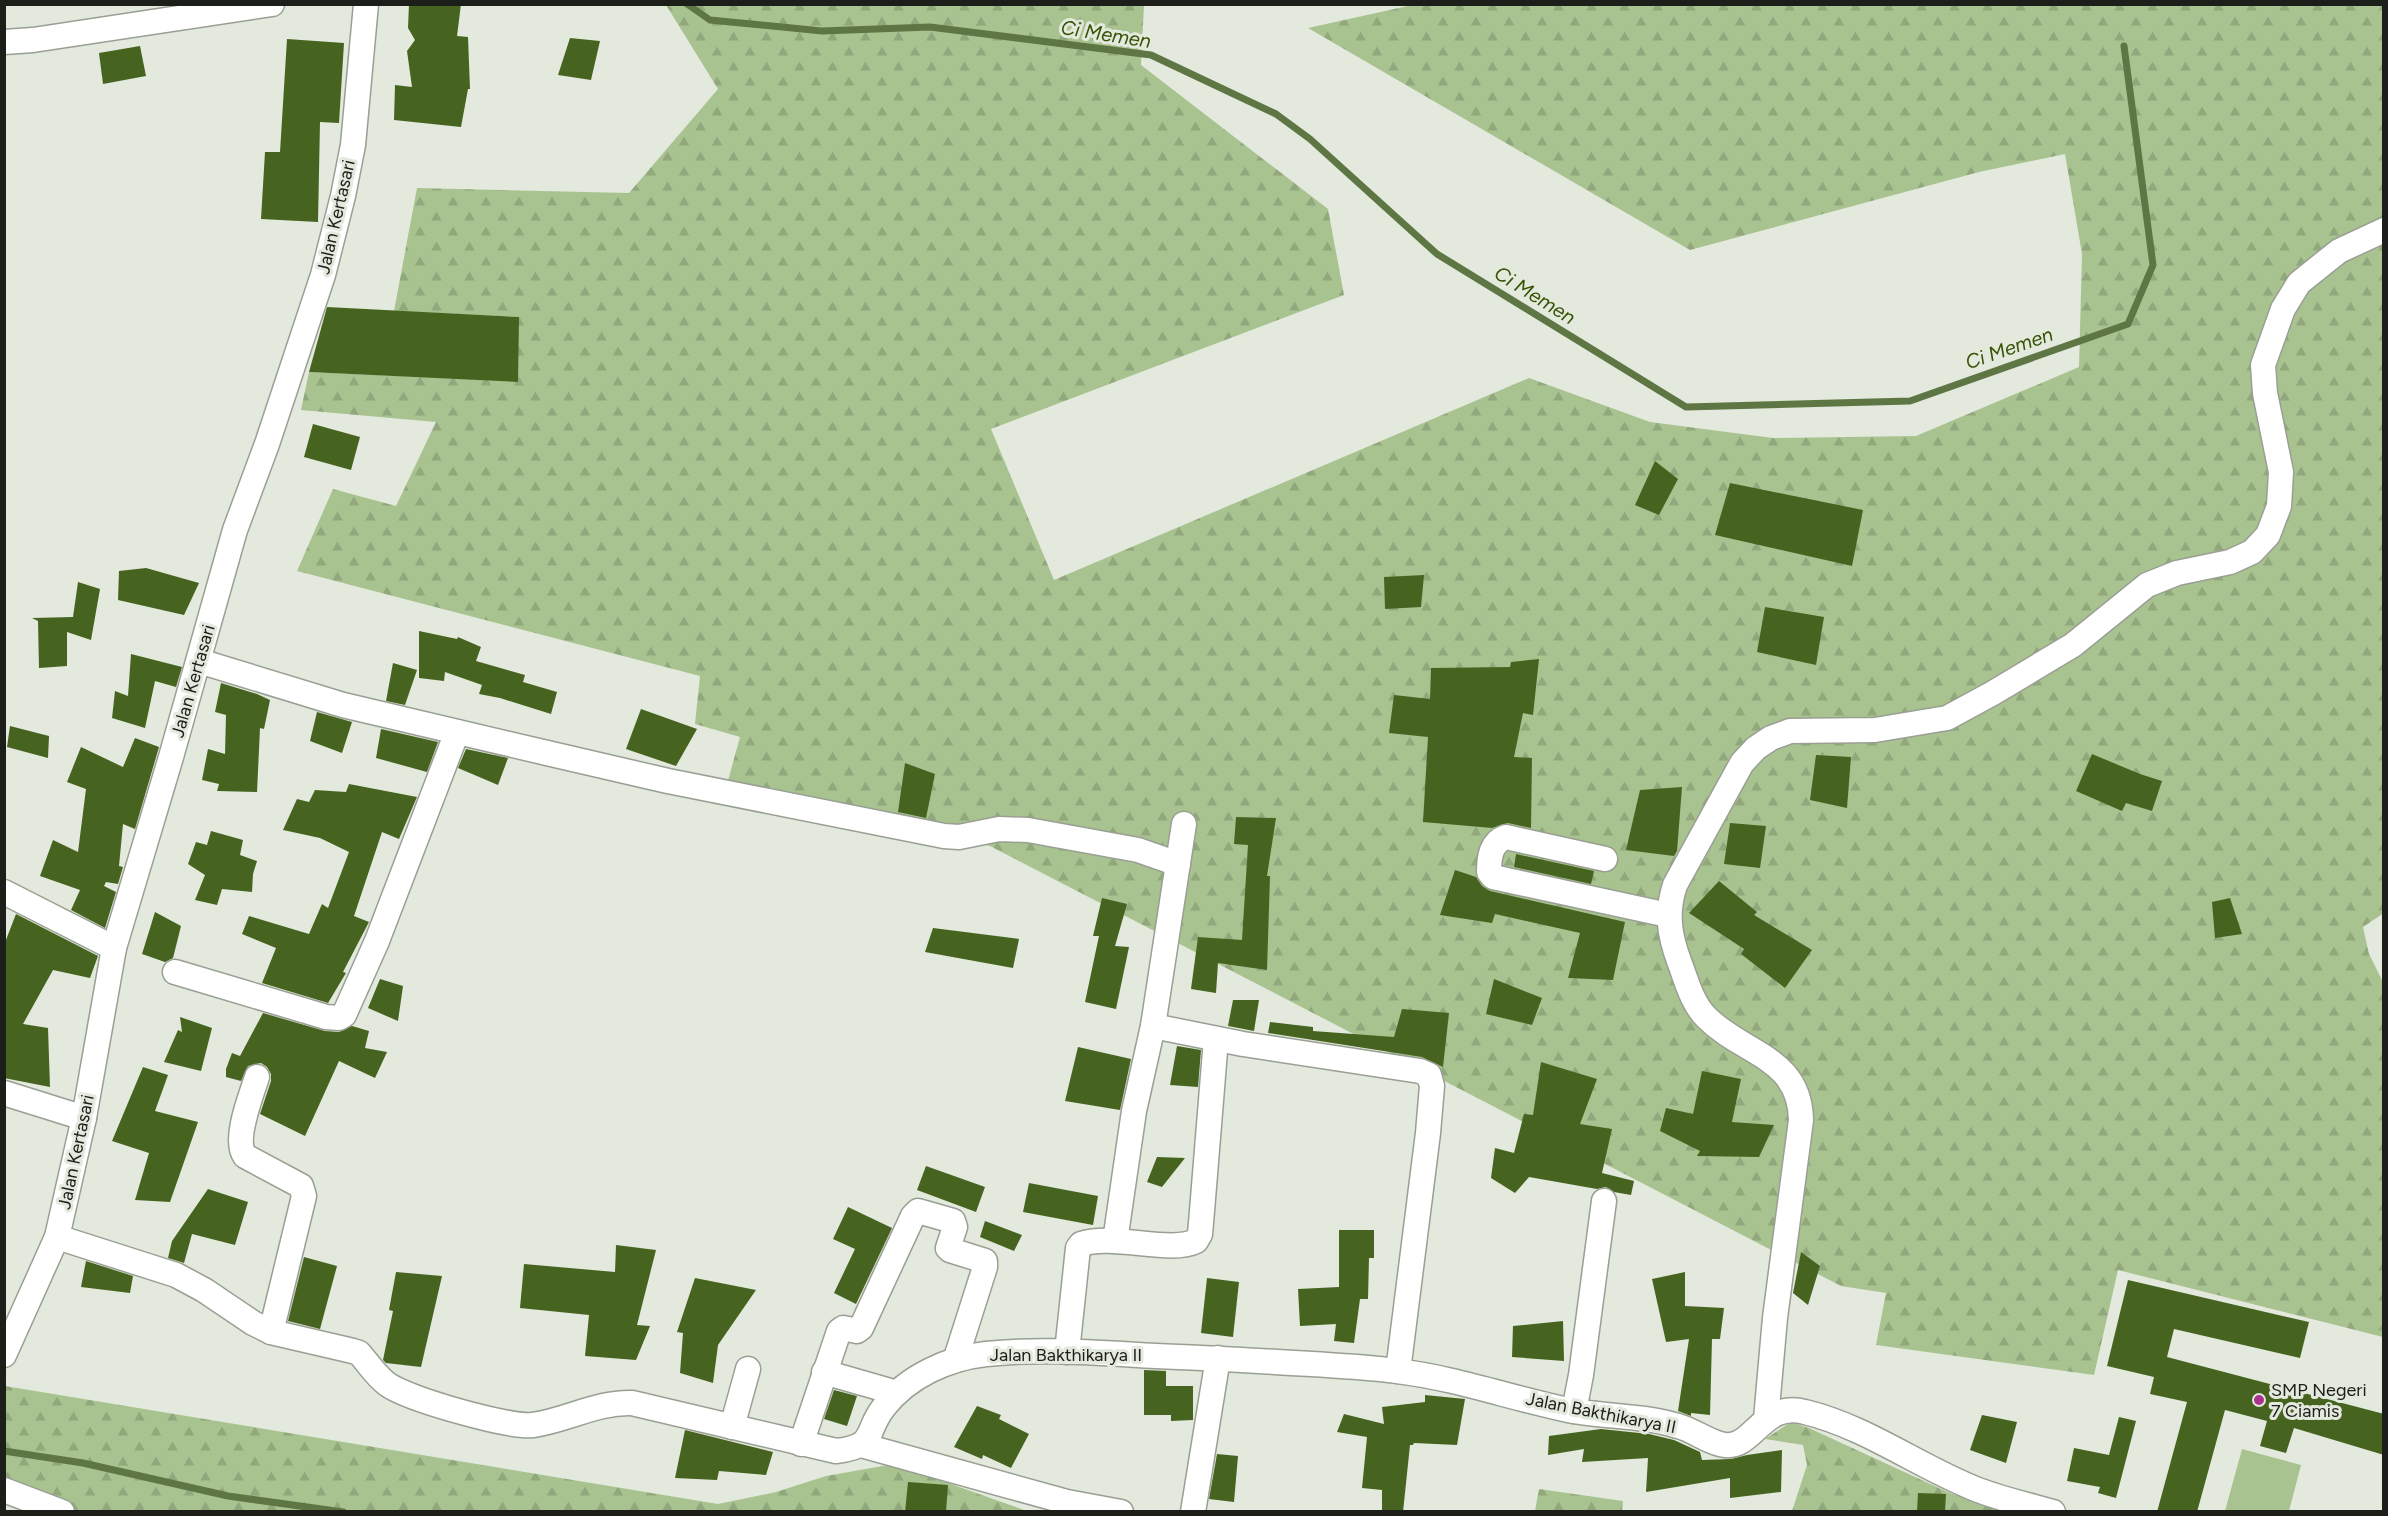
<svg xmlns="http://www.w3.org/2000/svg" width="2388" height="1516" font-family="Figtree,sans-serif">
	<defs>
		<pattern id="forest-firs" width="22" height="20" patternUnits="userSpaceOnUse" patternTransform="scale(1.5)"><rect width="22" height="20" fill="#a9c390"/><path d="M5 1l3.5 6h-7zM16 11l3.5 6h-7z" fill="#91a77c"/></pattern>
	</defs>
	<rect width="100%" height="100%" fill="#e3e9dd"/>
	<!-- forest -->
	<g fill="url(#forest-firs)">
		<polygon points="1417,4 2383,5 2384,913 2363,927 2369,954 2383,982 2383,1337 2118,1270 2094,1375 1876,1345 1886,1293 1841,1286 990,846 726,788 740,737 695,724 700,676 297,571 333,489 396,506 436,422 301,410 309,372 518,381 518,317 394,311 417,188 629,193 718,89 666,5 1144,5 1141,65 1328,209 1344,295 991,429 1054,580 1529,378 1650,422 1773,438 1916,436 2079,367 2082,254 2065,154 1979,172 1690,250 1308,28"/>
		<polygon points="5,1386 718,1504 776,1492 826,1476 894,1464 1027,1511 25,1512 5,1504"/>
		<polygon points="1791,1422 1809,1428 1952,1494 2018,1511 1792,1511 1807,1465 1803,1445 1765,1439"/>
		<polygon points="1539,1489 1623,1501 1622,1511 1535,1511"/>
	</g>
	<!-- park -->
	<polygon fill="#a9c390" points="2242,1449 2301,1465 2289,1511 2225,1511"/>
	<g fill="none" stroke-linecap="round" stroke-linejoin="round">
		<!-- stream -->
		<g stroke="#5e7644" stroke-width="7">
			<polyline points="687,4 710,20 822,31 930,27 1151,55 1276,114 1310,139 1437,254 1686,407 1910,401 2128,324 2153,265 2124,46"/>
			<polyline points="4,1451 83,1463 228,1496 343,1512"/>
		</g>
	</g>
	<!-- building -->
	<g fill="#46641f">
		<polygon points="409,4 461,4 457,36 468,37 470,89 468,89 461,127 394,120 395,85 412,87 407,51 415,40 408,28"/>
		<polygon points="570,38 600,41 591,80 558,75"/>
		<polygon points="287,39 344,43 339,123 320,122 318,222 261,219 265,152 280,152"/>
		<polygon points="140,46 146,76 103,84 99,53"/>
		<polygon points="327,307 519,317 518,382 309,372"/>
		<polygon points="313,424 360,437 351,470 304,457"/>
		<polygon points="1655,461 1678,479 1659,515 1635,505"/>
		<polygon points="1730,483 1863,510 1852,566 1715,535"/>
		<polygon points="146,568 199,583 184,615 118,600 119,571"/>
		<polygon points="1424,575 1421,607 1385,609 1384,577"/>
		<polygon points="78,582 100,589 91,640 67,632 67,666 39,668 38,621 32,618 73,617"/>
		<polygon points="1765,607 1824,617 1816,665 1757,652"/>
		<polygon points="419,631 457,639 458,637 481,647 476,661 525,675 523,682 557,692 551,714 500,698 479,694 482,685 445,672 444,681 419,678"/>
		<polygon points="131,654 182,667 176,687 155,681 145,728 112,718 115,691 128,696"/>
		<polygon points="1539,659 1533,715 1523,713 1514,757 1532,758 1531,828 1508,823 1492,828 1423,822 1428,737 1389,733 1394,695 1430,699 1431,668 1510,667 1511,662"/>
		<polygon points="393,663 417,670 405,705 386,701"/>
		<polygon points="221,683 257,694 270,700 264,729 260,728 257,792 217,791 219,784 202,780 208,749 225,754 226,715 215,712"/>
		<polygon points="641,709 697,729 676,766 626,749"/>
		<polygon points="317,712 352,722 342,753 310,741"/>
		<polygon points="10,726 49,736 48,758 7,747"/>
		<polygon points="381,729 438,742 427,772 376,758"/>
		<polygon points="135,738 159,747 135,829 123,824 119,866 123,867 118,884 106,882 104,886 116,892 105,928 71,910 80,890 40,876 53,840 78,852 86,789 67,782 81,747 123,767"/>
		<polygon points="466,749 508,758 498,785 458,768"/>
		<polygon points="2092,754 2140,774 2162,781 2152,811 2126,803 2122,811 2076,791"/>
		<polygon points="1816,755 1851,757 1847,808 1810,800"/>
		<polygon points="905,763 935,774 926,818 898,812"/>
		<polygon points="349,784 417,797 399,839 382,832 354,916 369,922 343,972 346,973 328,1003 262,983 276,948 242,934 249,916 309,934 322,904 328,908 349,852 320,838 283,830 297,799 309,802 315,790 346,792"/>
		<polygon points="1682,787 1677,851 1674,856 1626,850 1640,790"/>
		<polygon points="1236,817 1276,818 1267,876 1270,876 1267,970 1218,963 1216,993 1191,989 1198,937 1242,940 1248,845 1234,844"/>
		<polygon points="1730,823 1766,826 1760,868 1724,864"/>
		<polygon points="211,831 243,840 240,855 257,861 253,874 252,892 222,889 217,905 195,900 205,875 188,864 196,842 207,845"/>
		<polygon points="1516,854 1594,871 1591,884 1514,867"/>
		<polygon points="1455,870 1476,877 1482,886 1490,891 1625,922 1613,980 1568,978 1580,933 1495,914 1492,923 1440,915"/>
		<polygon points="1719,881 1757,912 1754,915 1812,950 1785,988 1741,954 1744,949 1689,913"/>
		<polygon points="1102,898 1127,904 1115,946 1129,947 1116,1009 1085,1002 1099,936 1093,936"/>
		<polygon points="2230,898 2242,934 2215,938 2212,902"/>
		<polygon points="155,912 181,926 173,958 165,962 142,954"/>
		<polygon points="16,914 98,956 90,978 53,970 23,1024 48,1028 50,1087 4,1078 4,945"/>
		<polygon points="933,928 1019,939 1013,968 925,952"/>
		<polygon points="380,979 403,986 398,1021 368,1008"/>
		<polygon points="1494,979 1542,998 1532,1025 1486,1014"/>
		<polygon points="1233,1000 1259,1000 1254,1031 1228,1026"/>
		<polygon points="1402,1009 1449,1013 1443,1067 1422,1057 1268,1033 1270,1022 1313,1027 1313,1031 1394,1037"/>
		<polygon points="263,1013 325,1031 339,1032 352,1026 369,1031 365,1048 387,1052 375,1078 339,1061 305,1136 260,1114 271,1081 271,1074 267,1067 261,1063 248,1066 241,1081 226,1077 226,1069 232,1053 240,1056"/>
		<polygon points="180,1017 212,1028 201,1071 164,1062 178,1030 182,1032"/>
		<polygon points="1177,1046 1201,1050 1198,1087 1170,1085"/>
		<polygon points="1078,1047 1131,1059 1120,1110 1065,1101"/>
		<polygon points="1541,1062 1597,1079 1580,1124 1612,1129 1602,1173 1634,1181 1631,1195 1614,1192 1606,1187 1597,1189 1529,1177 1515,1193 1491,1178 1495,1148 1514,1153 1524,1114 1533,1115"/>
		<polygon points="143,1067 168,1075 155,1111 198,1122 170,1202 135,1200 149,1153 112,1141"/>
		<polygon points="1702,1071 1741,1079 1732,1122 1774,1125 1759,1157 1697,1156 1700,1151 1660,1131 1666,1108 1693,1114"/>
		<polygon points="1157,1157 1185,1158 1162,1187 1147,1182"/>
		<polygon points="926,1166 985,1187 976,1212 917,1190"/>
		<polygon points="1029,1183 1098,1196 1093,1225 1023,1212"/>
		<polygon points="208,1189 248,1202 235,1245 192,1234 184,1263 168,1258 172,1241"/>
		<polygon points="848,1207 892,1228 856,1304 834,1293 855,1249 833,1239"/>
		<polygon points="985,1221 1022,1235 1014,1251 980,1237"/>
		<polygon points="1339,1230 1374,1230 1374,1258 1369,1258 1368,1299 1360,1299 1354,1343 1334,1341 1336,1324 1300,1326 1298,1289 1339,1287"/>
		<polygon points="616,1245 656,1250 637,1325 650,1326 636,1360 585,1356 589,1315 520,1308 524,1264 615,1272"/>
		<polygon points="1801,1252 1820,1266 1808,1305 1793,1293"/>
		<polygon points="304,1257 337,1266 320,1329 288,1321"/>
		<polygon points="86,1261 133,1276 130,1293 81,1287"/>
		<polygon points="396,1272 442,1276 421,1367 386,1363 383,1360 393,1311 389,1310"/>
		<polygon points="1685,1272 1685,1306 1724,1308 1720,1339 1712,1339 1710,1415 1691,1413 1691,1416 1678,1411 1689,1339 1666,1342 1652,1279"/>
		<polygon points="695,1278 756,1290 718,1345 713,1383 680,1373 683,1333 677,1332"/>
		<polygon points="1207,1278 1239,1282 1233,1337 1201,1333"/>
		<polygon points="2128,1280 2309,1322 2300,1358 2174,1329 2167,1357 2384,1414 2384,1455 2294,1428 2286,1453 2260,1446 2267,1421 2225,1410 2197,1512 2157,1512 2187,1402 2150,1394 2154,1377 2107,1366"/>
		<polygon points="1563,1321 1564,1361 1512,1357 1513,1326"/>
		<polygon points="1144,1370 1166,1371 1166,1386 1193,1386 1193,1420 1171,1421 1171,1415 1144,1415"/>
		<polygon points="834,1390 857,1396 847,1426 824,1419"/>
		<polygon points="1425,1395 1465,1399 1457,1445 1414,1443 1413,1445 1410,1445 1403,1512 1382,1512 1382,1490 1362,1488 1367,1437 1337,1432 1344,1414 1384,1424 1382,1407 1425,1402"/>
		<polygon points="977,1406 1001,1415 999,1419 1029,1434 1011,1468 983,1455 982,1459 954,1447"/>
		<polygon points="1982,1415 2017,1422 2006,1463 1970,1450"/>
		<polygon points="2119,1417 2136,1421 2116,1498 2098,1493 2100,1487 2067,1481 2074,1448 2109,1455"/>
		<polygon points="1601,1429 1649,1434 1674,1440 1700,1452 1702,1460 1731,1459 1747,1455 1782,1450 1781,1492 1730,1498 1730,1478 1646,1492 1648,1458 1582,1462 1584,1449 1548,1455 1549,1436"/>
		<polygon points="685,1430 773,1452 766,1475 719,1471 717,1480 675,1478"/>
		<polygon points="1217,1454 1238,1456 1234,1502 1209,1499"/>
		<polygon points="908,1482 948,1485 946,1512 905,1512"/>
		<polygon points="1918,1493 1946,1494 1945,1512 1917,1512"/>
	</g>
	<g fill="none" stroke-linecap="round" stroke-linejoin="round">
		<!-- street casing -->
		<g stroke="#999f93" stroke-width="27">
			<g id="street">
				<polyline points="4,42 33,40 272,4"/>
				<polyline points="199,661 343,705 547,753 668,781 944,836 959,837 999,829 1028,830 1138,850 1178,864"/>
				<path d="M1605 859 1506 837C1491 842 1489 857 1489 872L1493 877 1668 915"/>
				<polyline points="4,892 114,948"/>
				<polyline points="175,972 326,1017 339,1018 344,1015 377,941 457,732"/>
				<polyline points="1153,1026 1243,1044 1420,1071 1429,1075 1432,1086 1428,1133 1398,1371"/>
				<path d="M257 1077C251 1096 233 1140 245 1156L301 1186 304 1196 271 1332"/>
				<polyline points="4,1093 84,1118"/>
				<path d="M57 1237 176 1275 204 1290 253 1323 271 1332 353 1351 359 1353C368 1363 376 1376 387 1384 407 1399 510 1428 533 1425 568 1420 596 1402 632 1403L836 1451C878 1446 864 1432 884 1407 908 1376 949 1358 986 1354 1042 1348 1099 1353 1156 1356 1208 1358 1260 1361 1312 1364 1340 1366 1369 1367 1397 1371 1455 1378 1511 1398 1568 1410 1604 1417 1643 1415 1678 1426 1693 1430 1705 1440 1720 1444 1753 1454 1760 1400 1805 1412 1867 1427 1919 1467 1978 1490 2002 1499 2028 1505 2053 1512"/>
				<polyline points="1115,1241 1134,1111 1153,1026 1184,824"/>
				<path d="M1067 1352 1078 1248 1081 1244C1112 1233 1171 1254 1196 1241L1200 1234 1202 1211 1216 1039"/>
				<polyline points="4,1355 57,1237 84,1118 114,948 171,757 235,530 267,444 323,275 343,196 353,145 366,4"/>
				<polyline points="824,1372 897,1393"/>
				<polyline points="1574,1411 1581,1375 1604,1201"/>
				<path d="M1766 1419 1775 1318 1801 1120C1800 1057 1743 1054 1707 1018 1692 1004 1686 979 1679 961 1669 934 1666 912 1675 885L1742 763 1756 748 1771 738 1790 731 1875 730 1947 718 1993 693 2073 645 2147 585 2177 573 2230 562 2252 552 2268 535 2279 506 2281 472 2265 393 2263 365 2283 309 2299 283 2339 251 2384 230"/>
				<polyline points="732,1427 748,1369"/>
				<polyline points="801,1444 839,1331 843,1328 857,1331 861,1328 913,1216 918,1211 953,1221 955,1227 948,1248 950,1250 985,1261 985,1267 956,1358"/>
				<polyline points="861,1445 1067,1502 1121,1512"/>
				<polyline points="4,1490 62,1512"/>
				<polyline points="1193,1512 1218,1358"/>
			</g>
		</g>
		<!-- street -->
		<use href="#street" stroke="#fff" stroke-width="24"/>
	</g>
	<!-- markers -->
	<circle fill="#a9338b" stroke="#e3e9dd" stroke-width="2" cx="2259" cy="1400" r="6"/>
	<g text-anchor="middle" stroke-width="6" stroke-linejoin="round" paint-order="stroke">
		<!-- street labels -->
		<g font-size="18" fill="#1c1e1a" stroke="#e3e9dd">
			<text transform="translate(336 217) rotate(-77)" y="6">Jalan Kertasari</text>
			<text transform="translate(193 681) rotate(-74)" y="6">Jalan Kertasari</text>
			<text transform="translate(76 1152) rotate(-78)" y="6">Jalan Kertasari</text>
			<text x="1066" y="1361">Jalan Bakthikarya II</text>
			<text transform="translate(1601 1413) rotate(11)" y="6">Jalan Bakthikarya II</text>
		</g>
		<!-- poi labels -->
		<g font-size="18" fill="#1c1e1a" stroke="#e3e9dd" text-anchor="start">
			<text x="2271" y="1396">SMP Negeri<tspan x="2271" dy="21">7 Ciamis</tspan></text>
		</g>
		<!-- water labels -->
		<g font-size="20" font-style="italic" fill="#365404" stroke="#e3e9dd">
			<text transform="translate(1106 34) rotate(9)" y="7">Ci Memen</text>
			<text transform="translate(1535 295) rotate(32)" y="7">Ci Memen</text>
			<text transform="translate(2009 348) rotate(-19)" y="7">Ci Memen</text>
		</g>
	</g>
	<!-- border -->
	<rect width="2388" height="1516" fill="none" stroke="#1c1e1a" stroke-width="12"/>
</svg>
